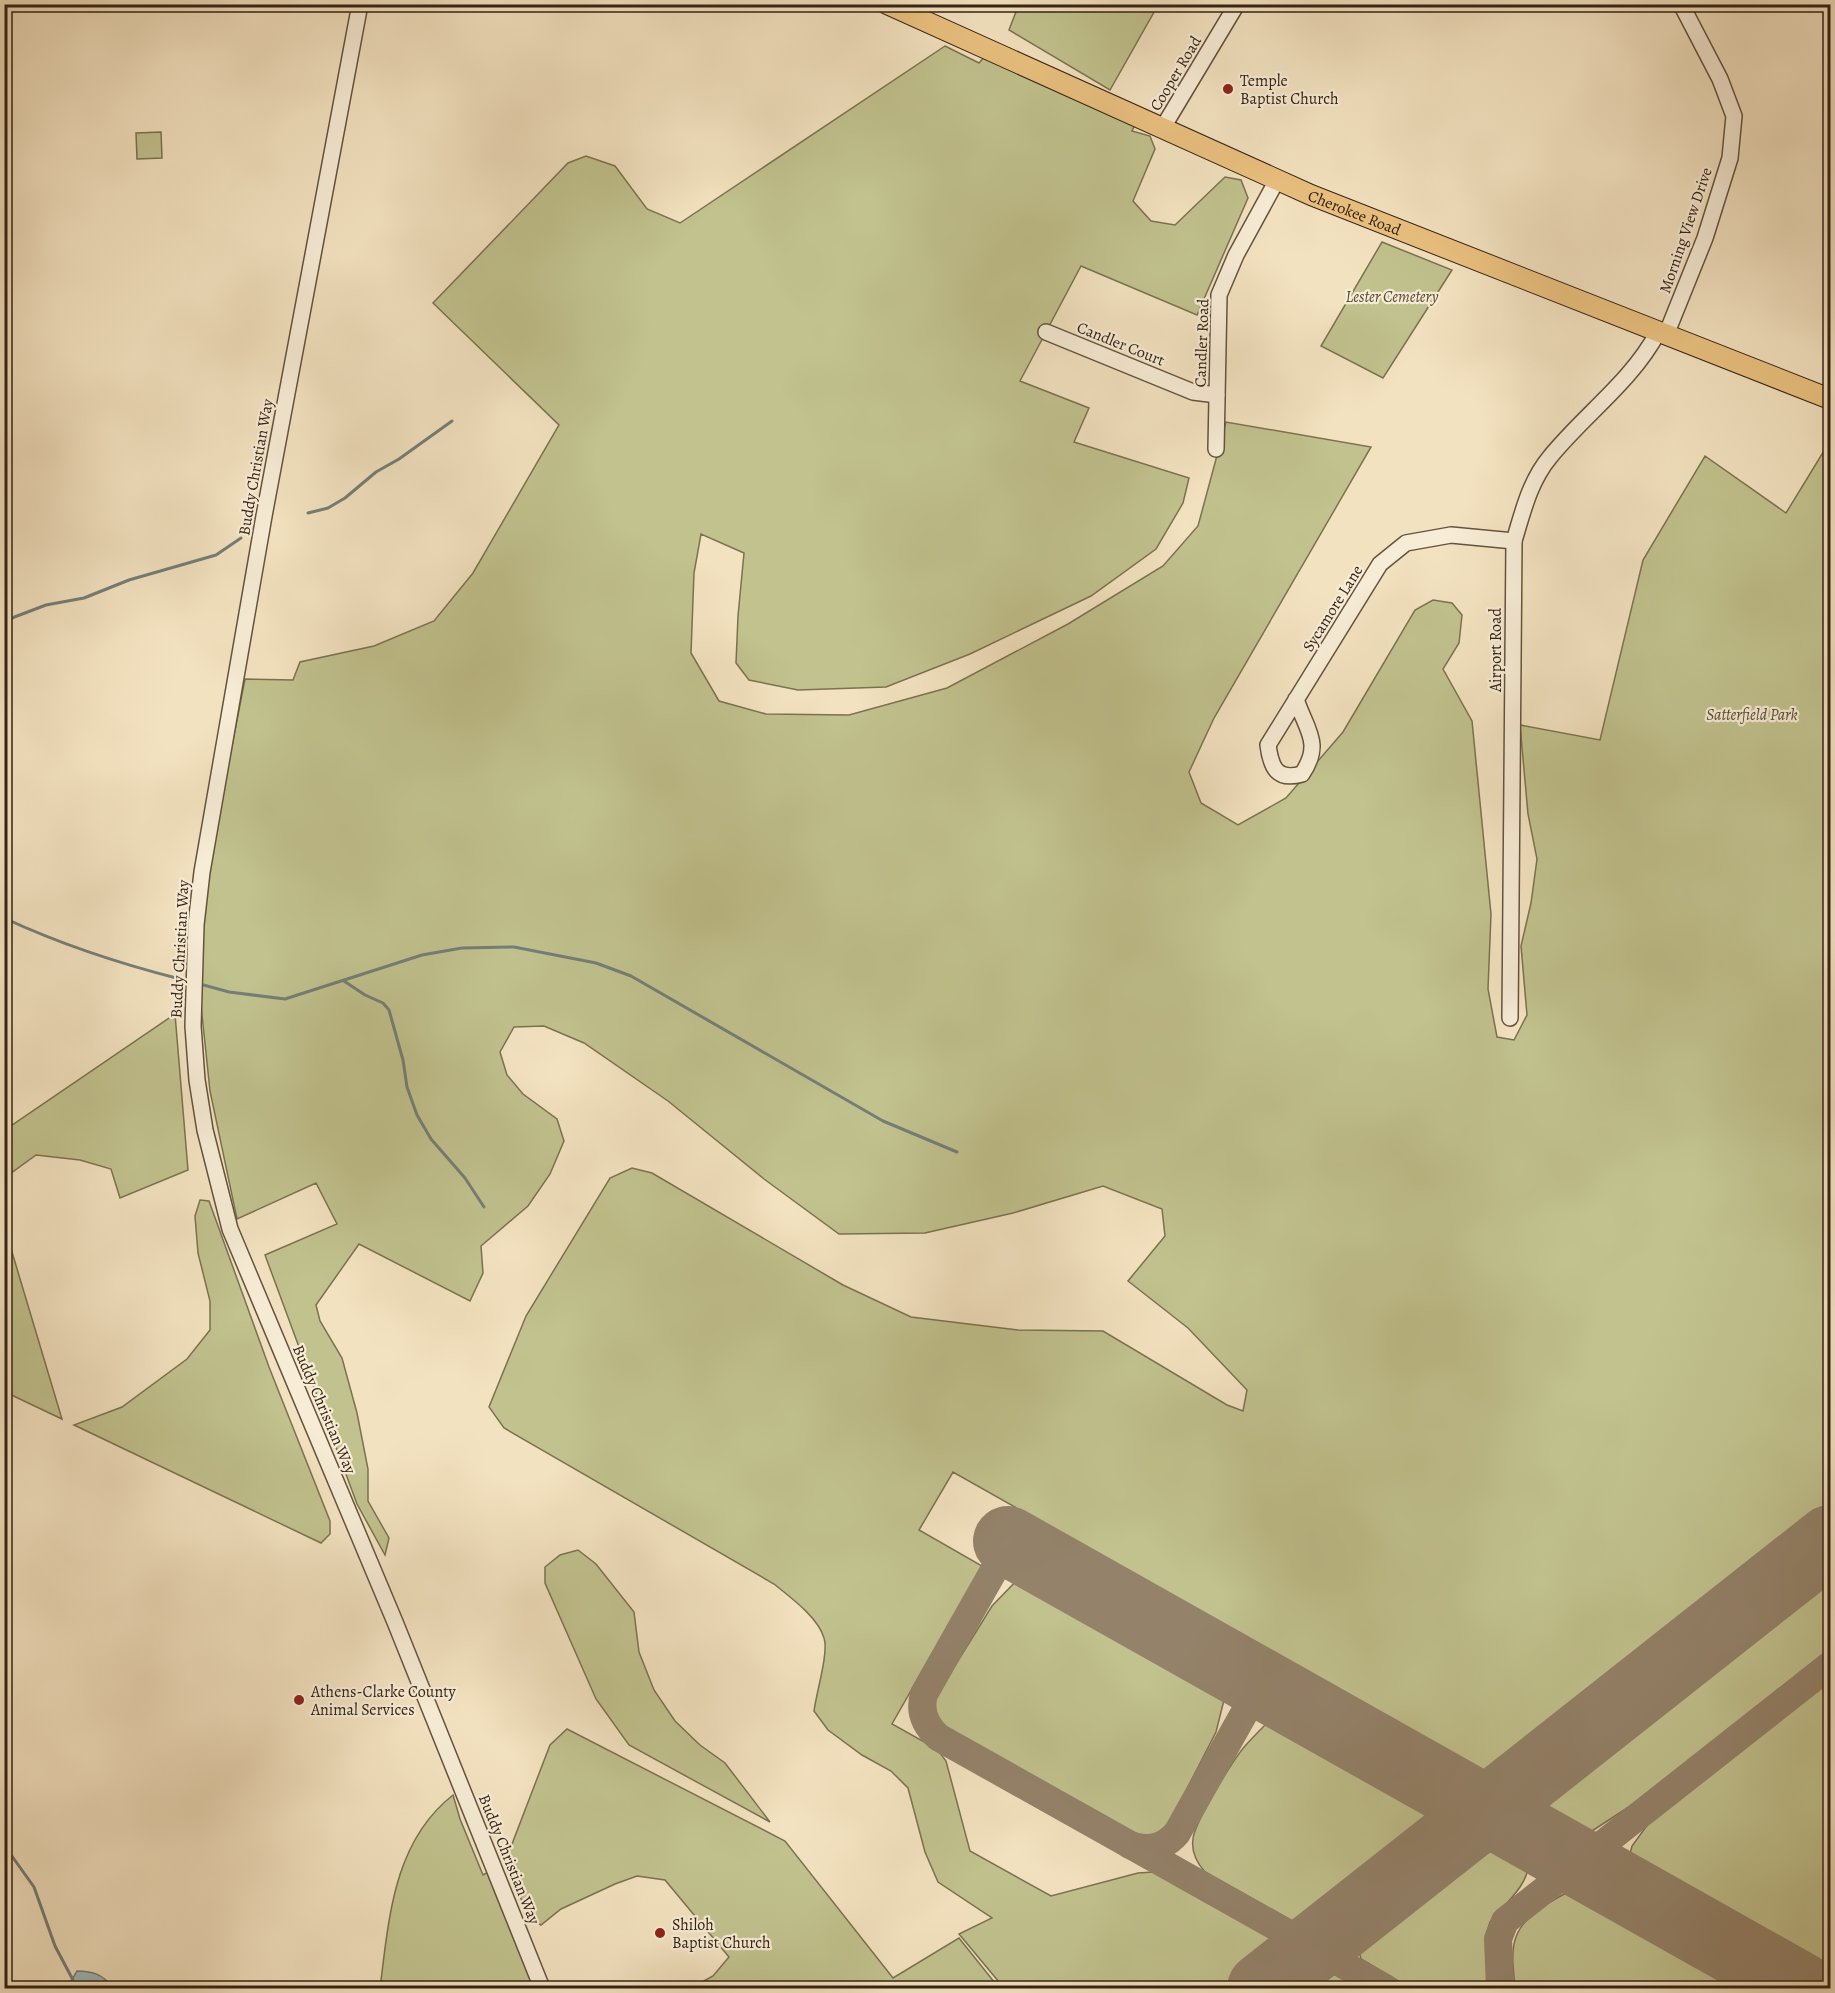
<svg xmlns="http://www.w3.org/2000/svg" width="1835" height="1993" font-family="Alegreya,serif">
	<rect width="100%" height="100%" fill="#f3e2c0"/>
	<filter id="stains"><feTurbulence type="fractalNoise" baseFrequency=".00333" numOctaves="4"/><feColorMatrix values="0 0 0 0 .2 0 0 0 0 .09 0 0 0 0 .02 0 0 0 .5 -.17"/></filter>
	<radialGradient id="worn" r=".72"><stop offset=".6" stop-color="#630" stop-opacity="0"/><stop offset="1" stop-color="#630" stop-opacity=".3"/></radialGradient>
	<!-- green -->
	<g fill="#c1c28e" stroke="#7b7251" stroke-width="1.5">
		<polygon points="1019,4 1158,4 1158,5 1110,90 1009,30"/>
		<path d="M945 46 979 63 986 55 1135 124 1132 131 1150 136 1155 149 1133 201 1151 221 1175 225 1225 177 1241 180 1248 198 1197 315 1081 266 1020 381 1089 408 1074 442 1189 478 1183 503 1156 549 1091 596 970 654 886 687 798 690 749 680 736 663 738 616 744 553 701 534 694 573 691 653 719 701 766 714 849 715 947 688 1068 624 1163 566 1198 526 1226 422 1371 447 1214 718 1189 772 1201 803 1238 825 1286 798 1343 732 1415 610 1433 600 1452 603 1462 615 1459 643 1443 669 1472 721 1491 914 1488 989 1497 1037 1514 1040 1527 1015 1521 946 1531 903 1537 859 1528 814 1520 725 1600 740 1643 560 1705 456 1786 513 1830 441V1511L1486 1782 1011 1515 1015 1507 953 1472 919 1530 982 1566 892 1724 937 1749 946 1761 970 1851 1051 1896 1138 1873 1153 1872 1270 1936 1277 1947 1224 1988H1004L959 1934 992 1918 938 1882 925 1852 908 1788 891 1771 862 1755 828 1730 814 1711C816 1694 829 1652 824 1638 818 1617 790 1597 774 1584L504 1428 489 1407 526 1316 610 1178 632 1168 652 1173 843 1285 911 1317 1018 1330 1103 1331 1227 1405 1243 1411 1247 1390 1188 1328 1128 1281 1165 1236 1162 1209 1103 1186 1013 1213 925 1233 839 1234 764 1179 668 1101 584 1043 544 1026 514 1027 500 1052 507 1075 523 1094 557 1119 564 1141 550 1174 528 1206 481 1246 483 1273 470 1301 359 1244 316 1305 320 1321 342 1358 357 1413 368 1469V1501L389 1538 385 1555 357 1504 265 1255 337 1224 316 1183 237 1219 210 1091 200 996 202 899 245 679 293 680 300 662 374 646 434 621 473 573 559 425 433 303 568 163 586 156 615 166 647 209 680 223Z"/>
		<polygon points="161,132 162,158 137,159 136,133"/>
		<polygon points="1382,242 1452,270 1383,378 1321,346"/>
		<polygon points="175,1014 188,1170 120,1198 111,1169 80,1160 36,1155 10,1174 6,1232 62,1419 5,1392 5,1130"/>
		<polygon points="200,1200 209,1201 269,1367 330,1521 330,1534 321,1543 74,1425 122,1407 187,1359 210,1330 210,1301 198,1253 195,1216"/>
		<polygon points="578,1550 596,1564 634,1612 639,1652 654,1690 675,1721 700,1745 725,1763 770,1822 629,1745 596,1699 545,1583 545,1567 560,1555"/>
		<polygon points="1830,1571 1830,1651 1653,1791 1589,1833 1581,1836 1534,1807"/>
		<path d="M1020 1577 1226 1692 1216 1732 1167 1828 1155 1836 1142 1837 1137 1835 945 1727C933 1717 932 1706 938 1693L992 1606Z"/>
		<polygon points="1830,1675 1830,1976 1628,1862 1632,1846 1648,1824 1703,1776"/>
		<path d="M1271 1719 1276 1720 1445 1815 1303 1927 1205 1872C1197 1863 1191 1852 1193 1839 1194 1823 1233 1760 1245 1746 1253 1737 1262 1728 1271 1719Z"/>
		<polygon points="567,1729 785,1841 893,1978 959,1938 999,1988 691,1988 713,1976 729,1957 665,1880 637,1876 615,1884 561,1909 541,1925 533,1920 521,1899 507,1857 550,1745"/>
		<path d="M453 1795 460 1819 483 1875 490 1871 536 1988H380C389 1919 393 1842 453 1795Z"/>
		<path d="M1491 1841 1528 1862C1531 1883 1502 1907 1490 1922 1482 1943 1487 1966 1489 1988H1410L1361 1959 1357 1944Z"/>
		<path d="M1576 1888 1755 1988H1515C1514 1972 1510 1953 1516 1937 1524 1914 1556 1898 1576 1888Z"/>
		<polygon points="1323,1970 1330,1971 1361,1988 1299,1988"/>
	</g>
	<!-- water -->
	<path fill="#9ebcbb" stroke="#747f78" stroke-width="1.5" d="M77 1971C93 1971 104 1975 113 1988H67Z"/>
	<g fill="none" stroke-linecap="round" stroke-linejoin="round">
		<!-- stream -->
		<g stroke="#747f78" stroke-width="3">
			<polyline points="308,513 328,508 345,498 376,472 399,459 452,421"/>
			<polyline points="4,621 46,605 84,598 129,580 216,555 241,538"/>
			<path d="M4 918C60 944 121 964 180 979"/>
			<polyline points="344,981 365,995 383,1003 389,1010 403,1060 407,1087 417,1115 431,1139 465,1178 484,1207"/>
			<polyline points="200,984 229,992 285,999 422,955 462,948 514,947 596,963 631,976 883,1121 957,1152"/>
			<polyline points="4,1845 34,1887 55,1946 73,1980"/>
		</g>
		<!-- taxiway -->
		<g stroke="#94826a" stroke-width="28">
			<path d="M1010 1542 924 1694C919 1711 925 1725 938 1737L1385 1988"/>
			<path d="M1130 1845C1149 1851 1164 1848 1177 1833L1260 1685"/>
			<polyline points="1500,1988 1498,1939 1505,1921 1830,1665"/>
		</g>
		<!-- runway -->
		<g stroke="#94826a" stroke-width="70">
			<polyline points="1008,1541 1802,1988"/>
			<polyline points="1262,1988 1830,1540"/>
		</g>
		<!-- minor casing -->
		<g stroke="#64533f" stroke-width="18">
			<g id="minor">
				<polyline points="360,4 264,516 202,872 196,925 193,1026 197,1080 205,1130 230,1229 395,1622 542,1988"/>
				<polyline points="1162,129 1237,4"/>
				<polyline points="1046,332 1193,392 1217,395"/>
				<polyline points="1666,335 1705,238 1730,158 1734,116 1720,79 1681,4"/>
				<polyline points="1216,449 1219,295 1236,255 1277,180"/>
				<path d="M1296 699C1306 730 1323 743 1302 774 1277 781 1271 768 1268 745L1380 564 1406 543 1451 535 1514 541"/>
				<path d="M1510 1018 1514 541C1523 511 1530 481 1550 457 1585 414 1632 381 1658 332"/>
			</g>
		</g>
		<!-- major casing -->
		<g stroke="#352314" stroke-width="22">
			<g id="major">
				<path id="s1" d="M887 4 1311 195 1830 399"/>
			</g>
		</g>
		<!-- minor -->
		<use href="#minor" stroke="#f7ecd6" stroke-width="15"/>
		<!-- major -->
		<use href="#major" stroke="#eac180" stroke-width="20"/>
	</g>
	<!-- markers -->
	<g fill="#8f2418" stroke="#f7ecd6" stroke-width="2">
		<circle cx="1228" cy="89" r="6"/>
		<circle cx="299" cy="1700" r="6"/>
		<circle cx="660" cy="1933" r="6"/>
	</g>
	<g text-anchor="middle" stroke-width="4.5" stroke-linejoin="round" paint-order="stroke">
		<!-- street labels -->
		<g font-size="16" fill="#352314" stroke="#f7ecd6">
			<text transform="translate(1175 73) rotate(-59)" y="6">Cooper Road</text>
			<text dy="6" stroke="none"><textPath href="#s1" startOffset="512">Cherokee Road</textPath></text>
			<text transform="translate(1685 230) rotate(-71)" y="6">Morning View Drive</text>
			<text transform="translate(1121 343) rotate(22)" y="6">Candler Court</text>
			<text transform="translate(1201 343) rotate(-88)" y="6">Candler Road</text>
			<text transform="translate(255 467) rotate(-80)" y="6">Buddy Christian Way</text>
			<text transform="translate(1332 608) rotate(-58)" y="6">Sycamore Lane</text>
			<text transform="translate(1495 650) rotate(-90)" y="6">Airport Road</text>
			<text transform="translate(179 949) rotate(-87)" y="6">Buddy Christian Way</text>
			<text transform="translate(325 1409) rotate(67)" y="6">Buddy Christian Way</text>
			<text transform="translate(510 1859) rotate(68)" y="6">Buddy Christian Way</text>
		</g>
		<!-- poi labels -->
		<g font-size="16" fill="#352314" stroke="#f7ecd6" text-anchor="start">
			<text x="1240" y="86">Temple<tspan x="1240" dy="18">Baptist Church</tspan></text>
			<text x="311" y="1697">Athens-Clarke County<tspan x="311" dy="18">Animal Services</tspan></text>
			<text x="672" y="1930">Shiloh<tspan x="672" dy="18">Baptist Church</tspan></text>
		</g>
		<!-- park labels -->
		<g font-size="16" font-style="italic" fill="#584b32" stroke="#f7ecd6">
			<text x="1392" y="302">Lester Cemetery</text>
			<text x="1752" y="720">Satterfield Park</text>
		</g>
	</g>
	<!-- margin -->
	<rect width="1835" height="1993" fill="none" stroke="#f3e2c0" stroke-width="24"/>
	<rect x="6" y="6" width="1823" height="1981" fill="none" stroke="#352314" stroke-width="3"/>
	<rect x="12" y="12" width="1811" height="1969" fill="none" stroke="#352314" stroke-width="1.5"/>
	<rect width="100%" height="100%" filter="url(#stains)"/>
	<rect width="100%" height="100%" fill="url(#worn)"/>
</svg>
